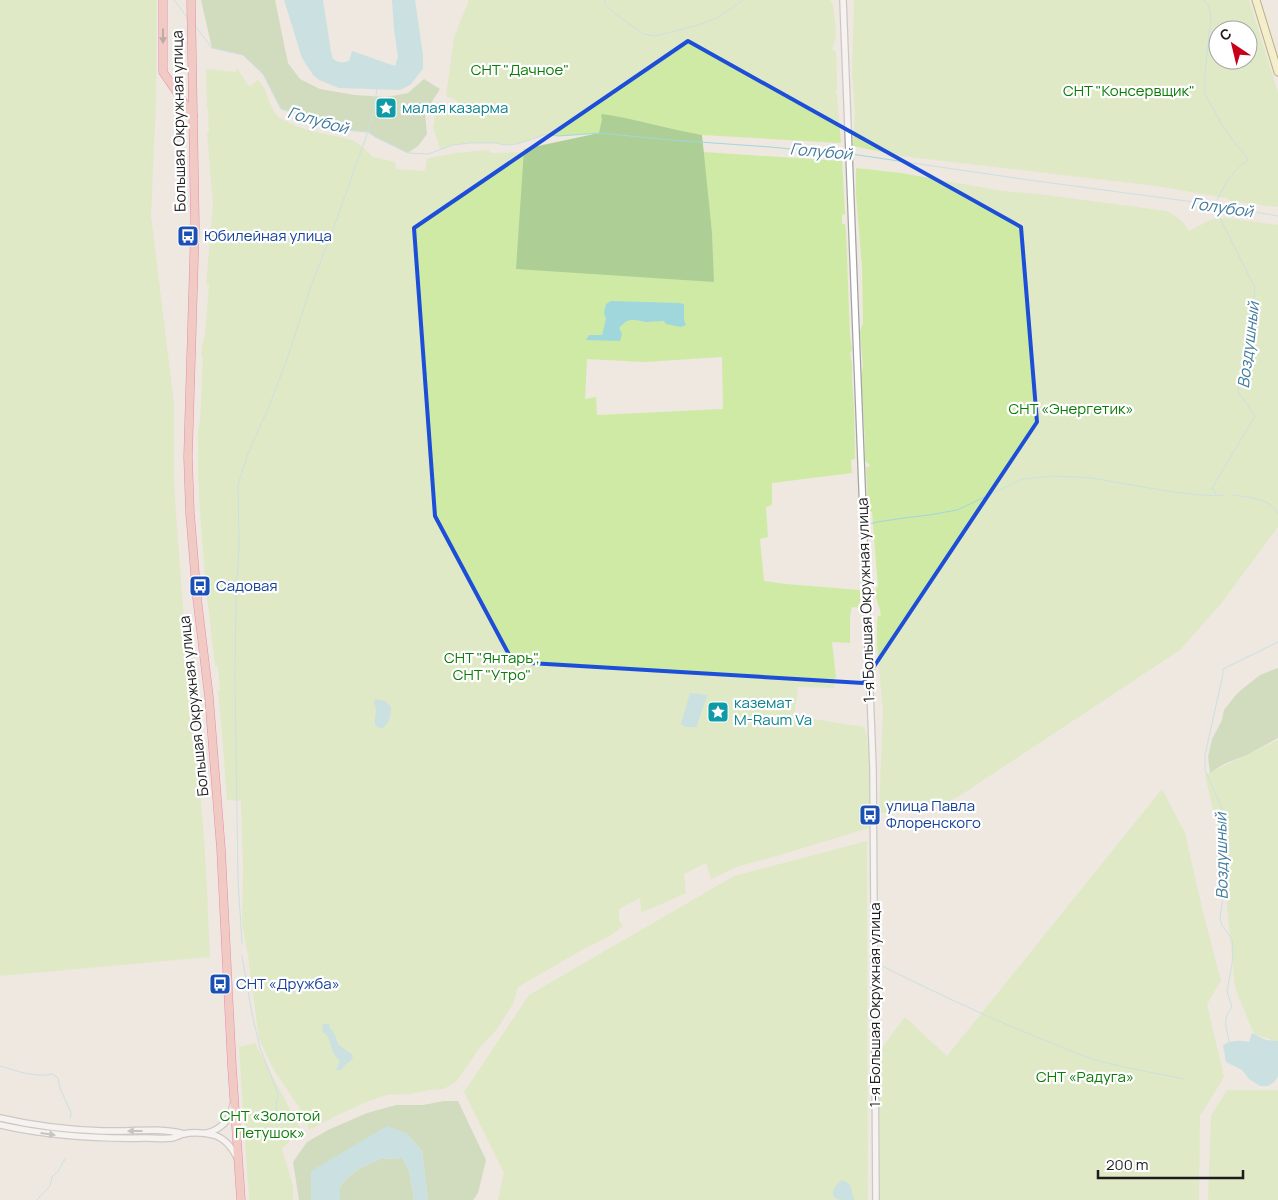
<svg xmlns="http://www.w3.org/2000/svg" width="1278" height="1200" font-family="Manrope,sans-serif">
	<rect width="100%" height="100%" fill="#eee8e1"/>
	<!-- grass -->
	<g fill="#cfeaa5" fill-rule="evenodd">
		<polygon points="0,0 157,0 156,103 151,215 174,404 174,485 190,704 202,811 206,870 210,957 0,976"/>
		<path d="M469 0H830L833 4C833 14 838 32 835 41 834 44 833 46 832 49L836 52 837 87V90L835 91 837 96 841 143 702 135 602 119 600 133 573 135 558 136 547 134 517 144 504 145 496 143H470L453 145 440 149 433 128 435 115 438 113 441 116 449 111 452 112 459 108 457 101 446 96 454 37Z"/>
		<path d="M854 0H1249L1278 93V207L1230 201 1226 198 1156 186 901 156 853 146 855 110 852 73ZM1218 30H1248V60H1218Z"/>
		<path d="M237 68 248 85 250 86 258 80 265 89 268 99 275 113 280 118 296 126 308 130 352 140 359 144 373 157 395 162 396 169 425 171 427 159 429 158 456 153 488 150 491 153 524 152 522 191 713 282 712 232 703 152 842 161 845 214 842 215V224H845L846 232 850 336 852 350 850 353 852 363V380L854 407 855 459 851 460 852 473 772 483V505L766 507 768 537 760 539 764 581 786 584 860 590V608L852 607 850 616V643L832 642 836 678H834V688L798 687 794 716 864 727 867 736V742L869 744 871 774 869 828 777 856 739 866 711 879 706 863 684 874 686 893 648 910 641 912 640 898 619 909V921L623 926 610 936 582 950 518 987 513 1004 497 1029 478 1050 457 1081 444 1089 429 1090 410 1094 387 1095 369 1101 338 1115 309 1130 304 1115 274 1070 259 1039 248 955 242 924 243 866 241 801 227 800 222 733 218 691 220 690 218 667 215 665 206 588 199 499V482L198 481V431L200 421 203 357 201 356 203 340 205 335 209 285 206 284 213 205 207 133H209L208 110 207 108 206 69 236 72ZM722 357 723 409 597 415 596 397 585 399 587 359 643 362Z"/>
		<path d="M856 168 901 173 1003 191 1039 194 1167 211C1177 216 1183 221 1189 231L1212 219 1226 218 1278 225V527L1220 605 1180 650 961 795 948 802 936 805 891 813H879V811L883 711 877 645V620L878 616H881L880 610 876 598V588L878 587 872 512 868 510 866 467H869L870 465 865 461V440L861 376 863 367 860 331 863 323 862 266 856 195Z"/>
		<polygon points="1278,740 1278,1042 1254,1034 1235,988 1221,845 1205,775"/>
		<polygon points="1162,789 1185,833 1203,912 1221,981 1207,1004 1224,1077 1200,1116 1199,1200 880,1200 878,1053 905,1017 947,1056"/>
		<polygon points="867,841 868,1200 498,1200 504,1173 464,1092 529,995 734,876"/>
		<polygon points="255,1043 301,1130 282,1149 293,1186 293,1200 249,1200 239,1047"/>
		<polygon points="1227,1090 1278,1090 1278,1200 1208,1200 1211,1116"/>
	</g>
	<!-- forest -->
	<g fill="#adcf95">
		<polygon points="201,0 275,0 288,63 300,79 320,89 355,95 386,97 408,93 424,79 440,89 425,113 427,134 418,146 408,153 375,137 368,132 346,130 281,109 263,74 243,55 212,48"/>
		<path d="M602 114C636 119 668 129 702 135L712 232 714 282 516 269 524 149 599 133 602 119 601 116Z"/>
		<polygon points="1278,668 1278,738 1247,755 1224,764 1210,773 1208,757 1212,739 1222,720 1224,710 1235,696 1241,690 1260,675"/>
		<polygon points="444,1101 458,1101 486,1160 478,1193 473,1200 428,1200 422,1151 406,1133 311,1174 311,1200 299,1200 293,1162 307,1142 328,1130 367,1113 396,1105 423,1105"/>
		<polygon points="402,1158 409,1170 414,1200 340,1200 340,1187 347,1178 360,1168 380,1159"/>
	</g>
	<!-- water -->
	<g fill="#a0d7dd">
		<path d="M284 0H323L331 52 333 59C339 63 342 63 349 61L352 51 395 66 398 57 394 29 392 0H415L423 55V69L410 85 400 90 339 88 319 80 313 75 302 58Z"/>
		<path d="M611 301 679 303 684 304V320L686 325 681 327 666 324 664 321C658 321 652 322 646 322 633 320 630 316 619 328L622 334 620 341 586 340 589 335H602L606 319 604 313 606 304Z"/>
		<path d="M690 693 707 695C705 706 699 716 697 727H686L681 724Z"/>
		<path d="M375 699 385 701 391 706C391 716 390 722 382 729L375 725C374 717 378 710 374 703Z"/>
		<path d="M323 1024H329L330 1029 333 1031 339 1045 353 1055 352 1060 345 1065 341 1070H336L340 1060C331 1054 332 1046 328 1037 327 1035 324 1033 322 1031Z"/>
		<path d="M1252 1033 1266 1040 1278 1041V1077L1274 1082 1268 1086H1260L1249 1079 1242 1070 1226 1062 1223 1045C1232 1040 1239 1040 1249 1042Z"/>
		<polygon points="387,1126 406,1133 422,1151 428,1200 414,1200 409,1170 402,1158 380,1159 360,1168 347,1178 340,1187 340,1200 311,1200 311,1171"/>
		<path d="M842 1180 850 1184 854 1200C849 1200 840 1200 836 1199 828 1193 837 1184 842 1180Z"/>
	</g>
	<g fill="none" stroke-linecap="round" stroke-linejoin="round">
		<!-- stream -->
		<g stroke="#a0d7dd" stroke-width="1">
			<polyline points="174,0 187,17"/>
			<polyline points="605,0 605,4 615,14 644,34 655,36 702,24 717,18 743,0"/>
			<path d="M1204 0 1209 7 1211 18 1205 71V94L1221 123 1239 149 1248 158 1247 161C1232 171 1225 184 1217 200"/>
			<polyline points="195,26 212,48 243,55 263,74 281,109 346,130 366,132"/>
			<polyline points="368,132 375,137 408,153 428,154 453,145 470,143 496,143 504,145 517,144 547,134 558,136 573,135 600,133 671,140 770,147 847,154"/>
			<polyline points="851,154 1029,180 1209,204 1278,216"/>
			<polyline points="1216,210 1255,288 1252,312 1238,391 1255,416 1212,488 1217,496 1224,495"/>
			<path d="M1233 495C1243 496 1261 499 1270 504 1274 507 1276 511 1278 514"/>
			<polyline points="867,525 877,522 904,518 929,515 957,510 1023,479 1054,476 1091,478 1173,492 1201,495 1217,496"/>
			<polyline points="242,944 238,880 235,681 236,596 239,545 238,485 247,456 270,404 287,359 312,283 330,238 367,134 373,114 377,89"/>
			<polyline points="242,956 252,1014 260,1048 278,1094 276,1106 277,1117"/>
			<path d="M878 964C930 990 981 1014 1034 1036 1051 1042 1067 1050 1084 1056 1116 1067 1151 1072 1184 1079"/>
			<path d="M1229 1042C1227 1026 1221 1022 1232 1007L1227 992 1232 964 1233 951 1232 939 1222 925 1220 918 1224 891 1220 852 1222 838 1223 811 1205 770V755L1223 674V669L1278 642"/>
			<path d="M0 1066C18 1071 35 1078 53 1074L58 1078 60 1088 71 1113 70 1118"/>
			<polyline points="37,1200 50,1186 52,1177 59,1170 62,1164 66,1158"/>
		</g>
		<!-- tertiary casing -->
		<g stroke="#a3a3a3" stroke-width="8">
			<g id="tertiary">
				<polyline points="843,0 873,768 876,1200"/>
				<path d="M0 1118C34 1126 68 1130 103 1131 129 1132 159 1127 184 1134"/>
				<path d="M0 1125C48 1136 96 1139 145 1138 154 1138 164 1139 172 1138 176 1137 180 1135 183 1134 193 1132 205 1133 214 1135 226 1139 232 1148 238 1159"/>
				<path d="M207 1133C222 1129 230 1120 233 1105"/>
			</g>
		</g>
		<!-- secondary casing -->
		<g stroke="#757302" stroke-width="9">
			<polyline id="secondary" points="1256,0 1278,72"/>
		</g>
		<!-- trunk casing -->
		<g stroke="#dc1e76" stroke-width="9">
			<g id="trunk">
				<polyline points="163,0 163,72 193,116"/>
				<polyline points="191,0 195,226 188,457 190,513 197,598 209,697 221,849 232,1067 241,1200"/>
			</g>
		</g>
		<!-- tertiary -->
		<use href="#tertiary" stroke="#fff" stroke-width="5.5"/>
		<!-- secondary -->
		<use href="#secondary" stroke="#fbf6b2" stroke-width="7"/>
		<!-- trunk -->
		<use href="#trunk" stroke="#f3a69d" stroke-width="8"/>
	</g>
	<!-- one-way arrows -->
	<defs><path id="oneway-solid" d="M-6-.8H1V-3.2L6.5 0L1 3.2V.8H-6Z" transform="scale(1.25)"/></defs>
	<use fill="#88615c" href="#oneway-solid" transform="translate(163 36) rotate(90)"/>
	<g fill="#999">
		<use href="#oneway-solid" transform="translate(135 1131) rotate(180)"/>
		<use href="#oneway-solid" transform="translate(48 1134) rotate(8)"/>
	</g>
	<!-- marked area -->
	<path d="M0 0H1278V1200H0ZM688 41 1021 227 1037 422 863 683 513 662 435 516 414 228Z" fill="#eee8e1" fill-opacity=".55" fill-rule="evenodd"/>
	<path fill="none" stroke="#1d4ed8" stroke-width="4" stroke-linejoin="round" d="M688 41 1021 227 1037 422 863 683 513 662 435 516 414 228Z"/>
	<!-- icons -->
	<defs>
		<g id="sight-square" transform="scale(1.125)"><rect x="-9" y="-9" width="18" height="18" rx="4" fill="#0f9aa8" stroke="#fff"/><path d="M0-6L1.8-2.2L6-1.7L2.9 1.2L3.7 5.4L0 3.3L-3.7 5.4L-2.9 1.2L-6-1.7L-1.8-2.2Z" fill="#fff"/></g>
		<g id="bus-square" transform="scale(1.125)"><rect x="-9" y="-9" width="18" height="18" rx="4" fill="#1a4fb4" stroke="#fff"/><path d="M-5-6H5V4H4V6H2V4H-2V6H-4V4H-5ZM-3.5-4V0h7V-4ZM-3.5 1.2v1.5H-2V1.2ZM2 1.2v1.5H3.5V1.2Z" fill="#fff"/></g>
	</defs>
	<g fill-rule="evenodd">
		<use href="#sight-square" x="386" y="108"/>
		<use href="#bus-square" x="188" y="236"/>
		<use href="#bus-square" x="200" y="586"/>
		<use href="#sight-square" x="718" y="712"/>
		<use href="#bus-square" x="870" y="815"/>
		<use href="#bus-square" x="220" y="984"/>
	</g>
	<g text-anchor="middle" stroke-width="4.5" stroke-linejoin="round" paint-order="stroke">
		<!-- park labels -->
		<g font-size="15" fill="#0c7c08" stroke="#fff">
			<text x="520" y="75">СНТ "Дачное"</text>
			<text x="1129" y="96">СНТ "Консервщик"</text>
			<text x="1071" y="414">СНТ «Энергетик»</text>
			<text x="492" y="663">СНТ "Янтарь",<tspan x="492" dy="17">СНТ "Утро"</tspan></text>
			<text x="1085" y="1082">СНТ «Радуга»</text>
			<text x="270" y="1121">СНТ «Золотой<tspan x="270" dy="17">Петушок»</tspan></text>
		</g>
		<!-- culture labels -->
		<g font-size="15" fill="#0d838f" stroke="#fff" text-anchor="start">
			<text x="402" y="113">малая казарма</text>
			<text x="734" y="708">каземат<tspan x="734" dy="17">M-Raum Va</tspan></text>
		</g>
		<!-- street labels -->
		<g font-size="15" fill="#1c1c1c" stroke="#fff">
			<text transform="translate(179 121) rotate(-91)" y="5">Большая Окружная улица</text>
			<text transform="translate(866 600) rotate(-92)" y="5">1-я Большая Окружная улица</text>
			<text transform="translate(194 706) rotate(-96)" y="5">Большая Окружная улица</text>
			<text transform="translate(875 1005) rotate(-90)" y="5">1-я Большая Окружная улица</text>
		</g>
		<!-- transit labels -->
		<g font-size="15" fill="#164399" stroke="#fff" text-anchor="start">
			<text x="204" y="241">Юбилейная улица</text>
			<text x="216" y="591">Садовая</text>
			<text x="886" y="811">улица Павла<tspan x="886" dy="17">Флоренского</tspan></text>
			<text x="236" y="989">СНТ «Дружба»</text>
		</g>
		<!-- water labels -->
		<g font-size="16" font-style="italic" fill="#417b9e" stroke="#fff">
			<text transform="translate(318 120) rotate(16)" y="6">Голубой</text>
			<text transform="translate(821 151) rotate(5)" y="6">Голубой</text>
			<text transform="translate(1222 207) rotate(8)" y="6">Голубой</text>
			<text transform="translate(1248 345) rotate(-83)" y="6">Воздушный</text>
			<text transform="translate(1221 856) rotate(-91)" y="6">Воздушный</text>
		</g>
	</g>
	<!-- north arrow -->
	<g transform="translate(1233 45) rotate(325)"><circle r="24" fill="#ffffff" stroke="#a4a4a4"/>
	<path d="M0-4L9 19L0 12L-9 19Z" fill="#c80018"/>
	<text y="-8" font-size="14" font-weight="bold" text-anchor="middle" fill="#1c1c1c">С</text>
	</g>
	<!-- scale -->
	<path d="M1098 1170v8h145v-8" fill="none" stroke="#1c1c1c" stroke-width="2.5"/>
	<text x="1106" y="1170" font-size="15" fill="#1c1c1c" stroke="#ffffff" stroke-width="4" paint-order="stroke">200 m</text>
</svg>
